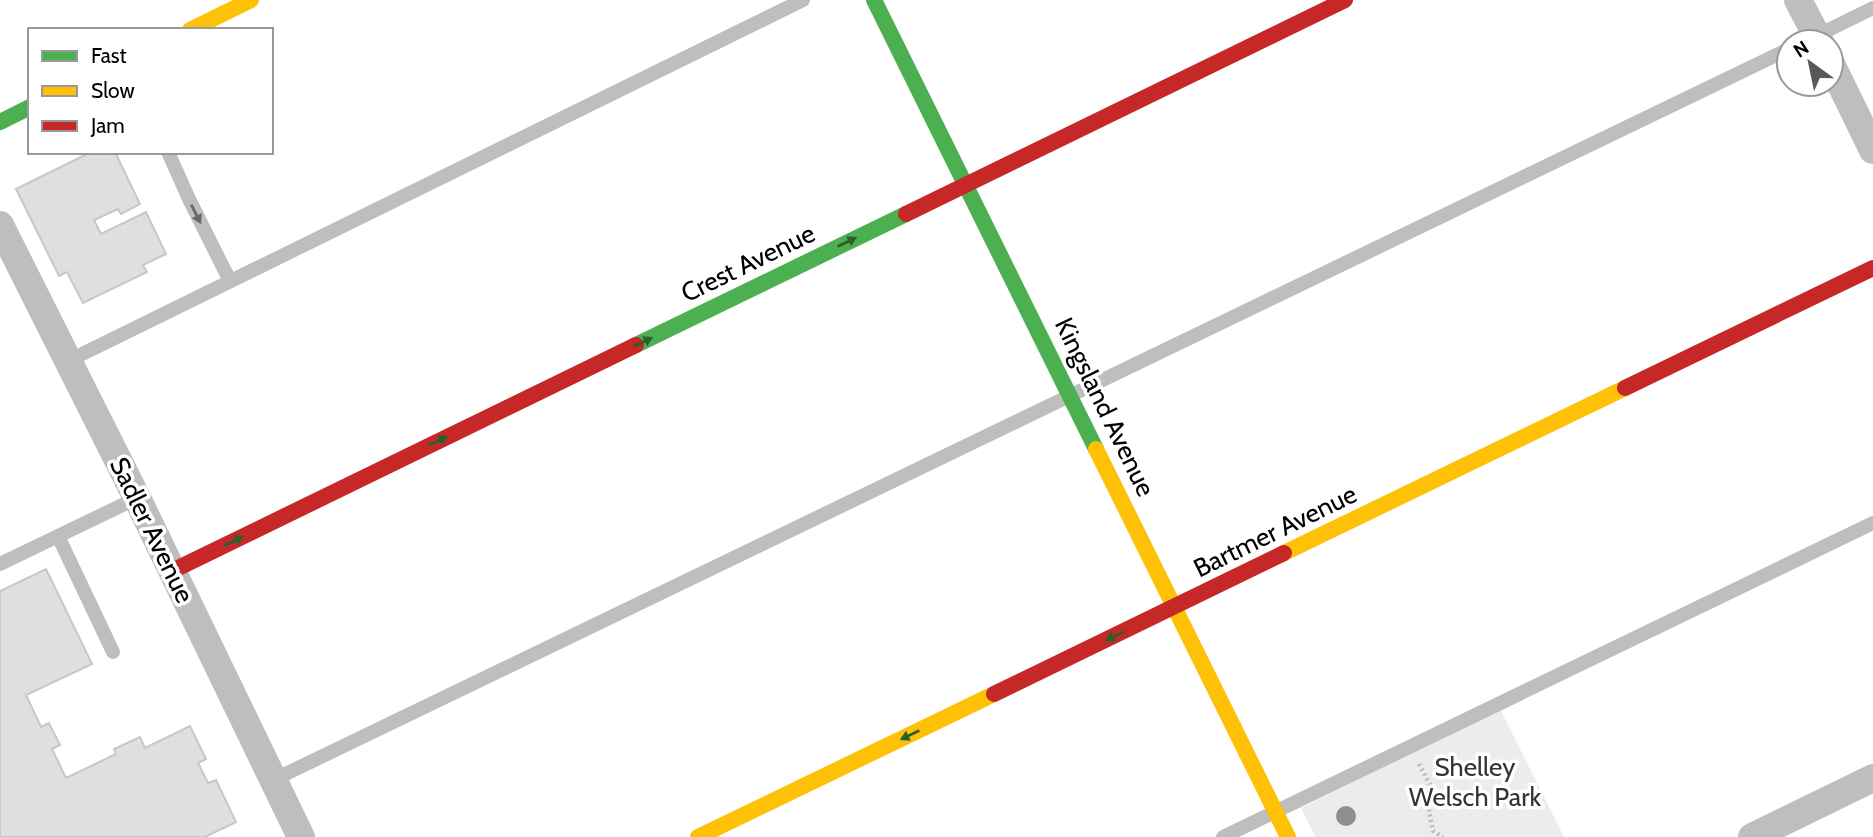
<svg xmlns="http://www.w3.org/2000/svg" width="1873" height="837" font-family="Cabin,sans-serif">
	<rect width="100%" height="100%" fill="#fff"/>
	<!-- green -->
	<polygon fill="#ececec" points="1500,709 1564,837 1315,837 1301,808"/>
	<!-- building -->
	<g fill="#dfdfdf" stroke="#c7c7c7" stroke-width="2">
		<polygon points="91,152 115,152 140,204 121,214 118,209 94,220 101,234 146,212 166,254 143,265 147,272 83,303 67,272 59,276 16,189"/>
		<polygon points="46,569 92,664 26,695 41,727 49,723 60,745 52,749 66,778 116,754 114,749 140,737 145,748 190,726 206,759 198,763 208,783 216,780 236,822 205,837 0,837 0,591"/>
	</g>
	<g fill="none" stroke-linecap="round" stroke-linejoin="round">
		<!-- path -->
		<polyline stroke="#b9b9b9" stroke-width="4.5" stroke-dasharray="2 3.5" stroke-linecap="butt" points="1419,764 1434,792 1429,811 1433,831 1443,837"/>
		<!-- lane -->
		<g stroke="#bebebe" stroke-width="14">
			<polyline points="1804,42 1873,8"/>
			<polyline points="168,152 189,199 230,281"/>
			<polyline points="68,361 803,0"/>
			<polyline points="58,536 113,652"/>
			<polyline points="0,564 137,498"/>
			<polyline points="273,780 1789,49"/>
			<polyline points="1223,837 1873,523"/>
		</g>
		<!-- street -->
		<g stroke="#bebebe" stroke-width="28">
			<polyline points="1798,0 1820,42"/>
			<polyline points="1831,64 1873,150"/>
			<polyline points="0,225 137,498 301,837"/>
			<polyline points="1752,837 1873,778"/>
		</g>
		<!-- fast -->
		<g stroke="#4caf50" stroke-width="16">
			<polyline points="874,0 1096,449"/>
			<polyline points="0,122 30,107"/>
			<polyline points="636,345 906,214"/>
		</g>
		<!-- slow -->
		<g stroke="#ffc107" stroke-width="16">
			<polyline points="190,30 251,0"/>
			<polyline points="1096,449 1288,837"/>
			<polyline points="1284,553 1625,388"/>
			<polyline points="698,837 994,694"/>
		</g>
		<!-- jam -->
		<g stroke="#c62828" stroke-width="16">
			<polyline points="906,214 1345,0"/>
			<polyline points="1625,388 1873,268"/>
			<polyline points="172,571 636,345"/>
			<polyline points="994,694 1284,553"/>
		</g>
	</g>
	<!-- trees -->
	<circle fill="#8f8f8f" cx="1346" cy="816" r="10"/>
	<!-- one-way arrows -->
	<defs><path id="oneway-solid" d="M-6-.8H1V-3.2L6.5 0L1 3.2V.8H-6Z" transform="scale(1.75)"/></defs>
	<use fill="#686868" href="#oneway-solid" transform="translate(196 214) rotate(63)"/>
	<g fill="#2a602c">
		<use href="#oneway-solid" transform="translate(847 242) rotate(-26)"/>
		<use href="#oneway-solid" transform="translate(643 342) rotate(-26)"/>
		<use href="#oneway-solid" transform="translate(438 441) rotate(-26)"/>
		<use href="#oneway-solid" transform="translate(234 541) rotate(-26)"/>
		<use href="#oneway-solid" transform="translate(1115 636) rotate(154)"/>
		<use href="#oneway-solid" transform="translate(910 735) rotate(154)"/>
	</g>
	<g text-anchor="middle" stroke-width="7" stroke-linejoin="round" paint-order="stroke">
		<!-- street labels -->
		<g font-size="26" fill="#000" stroke="#fff">
			<text transform="translate(748 263) rotate(-26)" y="9">Crest Avenue</text>
			<text transform="translate(1105 407) rotate(64)" y="9">Kingsland Avenue</text>
			<text transform="translate(152 530) rotate(64)" y="9">Sadler Avenue</text>
			<text transform="translate(1275 531) rotate(-26)" y="9">Bartmer Avenue</text>
		</g>
		<!-- park labels -->
		<g font-size="26" fill="#333" stroke="#fff">
			<text x="1475" y="776">Shelley<tspan x="1475" dy="30">Welsch Park</tspan></text>
		</g>
	</g>
	<!-- legend -->
	<rect x="28" y="28" width="245" height="126" fill="#ffffff" stroke="#999999" stroke-width="2"/>
	<rect x="42" y="51" width="35" height="10" fill="#4caf50" stroke="#999999" stroke-width="2"/>
	<text x="91" y="63" font-size="21" fill="#000000">Fast</text>
	<rect x="42" y="86" width="35" height="10" fill="#ffc107" stroke="#999999" stroke-width="2"/>
	<text x="91" y="98" font-size="21" fill="#000000">Slow</text>
	<rect x="42" y="121" width="35" height="10" fill="#c62828" stroke="#999999" stroke-width="2"/>
	<text x="91" y="133" font-size="21" fill="#000000">Jam</text>
	<!-- north arrow -->
	<g transform="translate(1810 63) rotate(327)"><circle r="33" fill="#ffffff" stroke="#999999" stroke-width="2"/>
	<path d="M0-5L12 26L0 18L-12 26Z" fill="#595959"/>
	<text y="-10" font-size="19" font-weight="bold" text-anchor="middle" fill="#000000">N</text>
	</g>
</svg>
